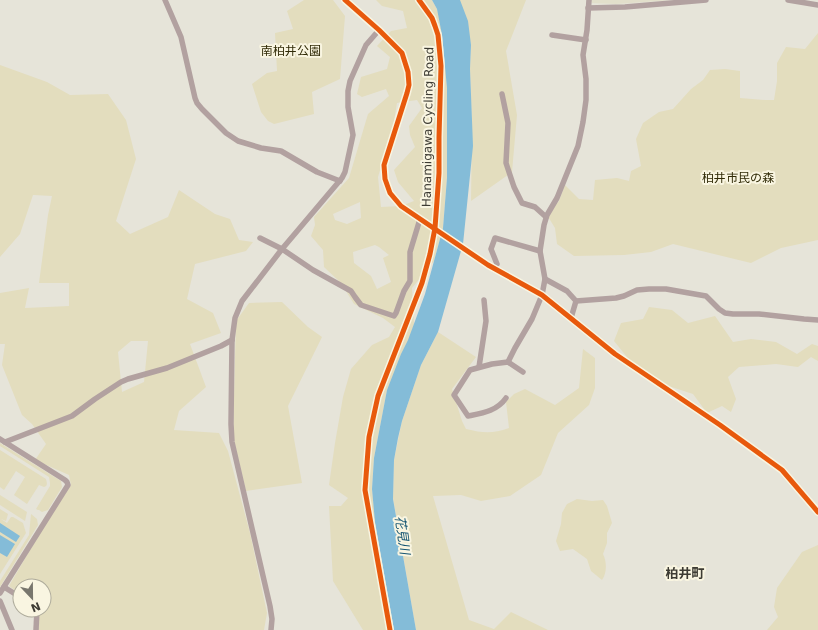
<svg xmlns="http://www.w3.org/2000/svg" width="818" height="630" font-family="'DejaVu Sans','Noto Sans JP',sans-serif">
	<rect width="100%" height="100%" fill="#e6e4d9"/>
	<!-- built -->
	<polygon fill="#e2dfcb" points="591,0 673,0 616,4 592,3"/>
	<!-- green -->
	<g fill="#e3ddbe" fill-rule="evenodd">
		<polygon points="304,0 333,0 345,16 340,79 312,92 314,114 274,124 268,121 261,112 252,84 267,73 277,71 275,33 293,29 287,11"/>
		<path d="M376 0H432L437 9 440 21 442 35 446 71 447 88V178L443 228 434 261 412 288 414 325 404 355 387 390 374 458 372 489 378 543 394 630H363L333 581 329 506H341L348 498 329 485 335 443 343 397 351 369 372 345 389 337 395 327 383 318 354 304 341 283 324 267 323 250 311 236 315 225 314 217 349 178 368 114 389 96 386 89 362 97 357 94 361 77 387 69 390 57 377 46 391 31 407 28 403 11 382 6ZM417 100 422 108 409 126 410 135 415 147 394 170 398 182 414 201 401 206 381 207 378 177 393 127 397 103ZM360 202 361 218 347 224 335 220 333 214ZM375 245 379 247 389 255 383 258 391 282 377 289 371 276 354 263 353 252Z"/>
		<polygon points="459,0 526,0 506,51 517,115 512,172 471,201 472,127 470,69 471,45"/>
		<polygon points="818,33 818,240 781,248 751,263 673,244 651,252 624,255 574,256 557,244 555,228 547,215 559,201 565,185 579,199 593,200 595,180 617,178 629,181 631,171 641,166 636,139 643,123 659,112 673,109 691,89 703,80 710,70 725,69 740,71 740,98 765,100 774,100 777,81 777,63 786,47 805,49"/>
		<path d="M0 65 47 82 70 95 108 94 126 120 136 159 116 221 130 234 168 217 179 190 215 214 230 219 239 240 253 242 246 251 195 264 187 299 213 313 221 333 190 344 206 387 179 411 174 430 219 433 228 451 250 533 267 613 264 630H38L39 610H44V586H20V594L9 586 45 524 71 485 69 475 35 460 46 444 32 424 22 415 2 365 5 344H0V293L29 288 25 308 69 306V283H39L48 215 52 196 33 195 20 234 0 257ZM131 341H148L144 382 122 392 118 352Z"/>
		<polygon points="282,302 308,327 322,337 288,406 302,483 246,491 233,436 236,321 249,303"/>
		<polygon points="649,307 672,310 688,323 715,316 733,342 751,339 776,342 797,354 812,344 818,346 818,361 811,357 798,367 776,364 739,367 728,377 736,399 731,412 722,406 707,413 693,394 644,378 614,341 621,323 643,319"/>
		<path d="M438 332 476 357 452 389 462 421 466 429C483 433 492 434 509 428L506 402 514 394 525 389 555 405 579 388 583 349 595 358V388L589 405 558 433 541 475 510 496 481 501 461 495 433 496 469 620 494 629 511 612 548 630H416L393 498 394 460 402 421 421 365Z"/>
		<polygon points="0,443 61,481 62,487 48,510 42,512 39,510 38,510 36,509 50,486 50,483 49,477 0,446"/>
		<path d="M0 450 46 479C47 483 48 486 44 487L39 485 27 504 14 495 25 477 16 471 4 490 0 487Z"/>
		<polygon points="0,495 27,512 25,521 0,505"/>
		<path d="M577 499 592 501 603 500 607 506 612 523 607 533V543L603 554C607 562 607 573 602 580L591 571 587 559 573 549 560 551 556 541 561 524 562 513 567 504Z"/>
		<polygon points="0,509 8,514 6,521 1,519 7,523 11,517 13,517 23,523 26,533 0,574"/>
		<polygon points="31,514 37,519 38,525 0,587 0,581 29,535"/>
		<polygon points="818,545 818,630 767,630 778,617 774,607 777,588 802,552"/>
	</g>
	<!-- water -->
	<g fill="#84bcd8">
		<polygon points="432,0 460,0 468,21 471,45 470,69 473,146 463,244 438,332 421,365 402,421 398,438 394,460 393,499 416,630 394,630 375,522 372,489 374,458 387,390 401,354 408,340 425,294 443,228 447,178 447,88 442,35 437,9"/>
		<polygon points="0,523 20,536 16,542 0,532"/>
		<polygon points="0,535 15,544 7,557 0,553"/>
	</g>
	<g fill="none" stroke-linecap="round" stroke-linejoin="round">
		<!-- minor -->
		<g stroke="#b2a1a0" stroke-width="5.5">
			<polyline points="165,0 181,37 195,98 197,103 202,109 226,133 238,141 261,148 281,151 317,172 340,181"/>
			<polyline points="345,0 379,30 402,53 408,72 409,85 407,93 384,165 385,179 390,193 401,206 488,265 542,295 615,354 720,425 782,470 818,512"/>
			<polyline points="788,0 818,5"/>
			<polyline points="588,8 625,7 706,0"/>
			<polyline points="552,35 586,40"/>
			<polyline points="502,94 508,123 506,163 514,187 522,203 535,207 546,217"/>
			<polyline points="260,238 282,249 313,270 351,291 355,297 361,305 394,316 396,313 404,291 410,281 410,252 420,219"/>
			<polyline points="497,264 491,249 495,238 540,251"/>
			<polyline points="545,279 567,291 576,301 571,318"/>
			<polyline points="576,301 616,298 624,296 637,290 649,289 666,289 706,296 719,309 725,313 733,314 759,314 804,319 818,320"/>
			<polyline points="508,362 523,372"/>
			<polyline points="479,367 486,321 484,300"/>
			<path d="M506 398C497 411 483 413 468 416L454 395 470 370 492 364 508 362 515 348 532 319 542 295 545 279 540 251 544 225 547 215 557 198 578 146 583 122 586 100V79L583 55 587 30 589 0"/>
			<polyline points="0,439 65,480 67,482 68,485 0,593"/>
			<polyline points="5,442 72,416 95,399 121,382 128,379 167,368 221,346 232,340"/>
			<polyline points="4,587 20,597"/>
			<polyline points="0,601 12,630"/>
			<polyline points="36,630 37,610"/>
			<polyline points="271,630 272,619 270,606 232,442 231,424 232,340 235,318 242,301 282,249 342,178 345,172 353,135 348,107 348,91 350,81 366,45 379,30"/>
		</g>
		<!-- cycleway casing -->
		<g stroke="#f9f5e1" stroke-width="8">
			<g id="cycleway">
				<polyline points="345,0 379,30 402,53 408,72 409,85 407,93 384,165 385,179 390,193 401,206 488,265 542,295 615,354 720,425 782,470 818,512"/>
				<polyline points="390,630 365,490 369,437 378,396 422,283 430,254 435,228 439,173 439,137 441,66 438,35 435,26 432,18 419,0"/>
			</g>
		</g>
		<!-- cycleway -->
		<use href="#cycleway" stroke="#e8590c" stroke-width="5"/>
	</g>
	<g text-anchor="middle" stroke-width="4" stroke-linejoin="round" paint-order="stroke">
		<!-- park labels -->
		<g font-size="12" fill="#302a06" stroke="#f9f5e1">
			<text x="291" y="55">南柏井公園</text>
			<text x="738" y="182">柏井市民の森</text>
		</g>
		<!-- street labels -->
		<g font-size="12" fill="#3d3b33" stroke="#f9f5e1">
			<text transform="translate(428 127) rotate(-89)" y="4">Hanamigawa Cycling Road</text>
		</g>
		<!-- water labels -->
		<g font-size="13" font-style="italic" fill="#115270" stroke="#f9f5e1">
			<text transform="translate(403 535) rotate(82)" y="5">花見川</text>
		</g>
		<!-- neighbourhood labels -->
		<g font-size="13" font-weight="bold" fill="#3d3b33" stroke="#f9f5e1">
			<text x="685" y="578">柏井町</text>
		</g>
	</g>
	<!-- north arrow -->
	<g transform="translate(32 598) rotate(158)"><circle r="19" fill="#f9f5e1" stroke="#aeab9b"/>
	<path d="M0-3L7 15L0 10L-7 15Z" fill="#78766d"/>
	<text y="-6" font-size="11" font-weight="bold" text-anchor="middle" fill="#3d3b33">N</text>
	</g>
</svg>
